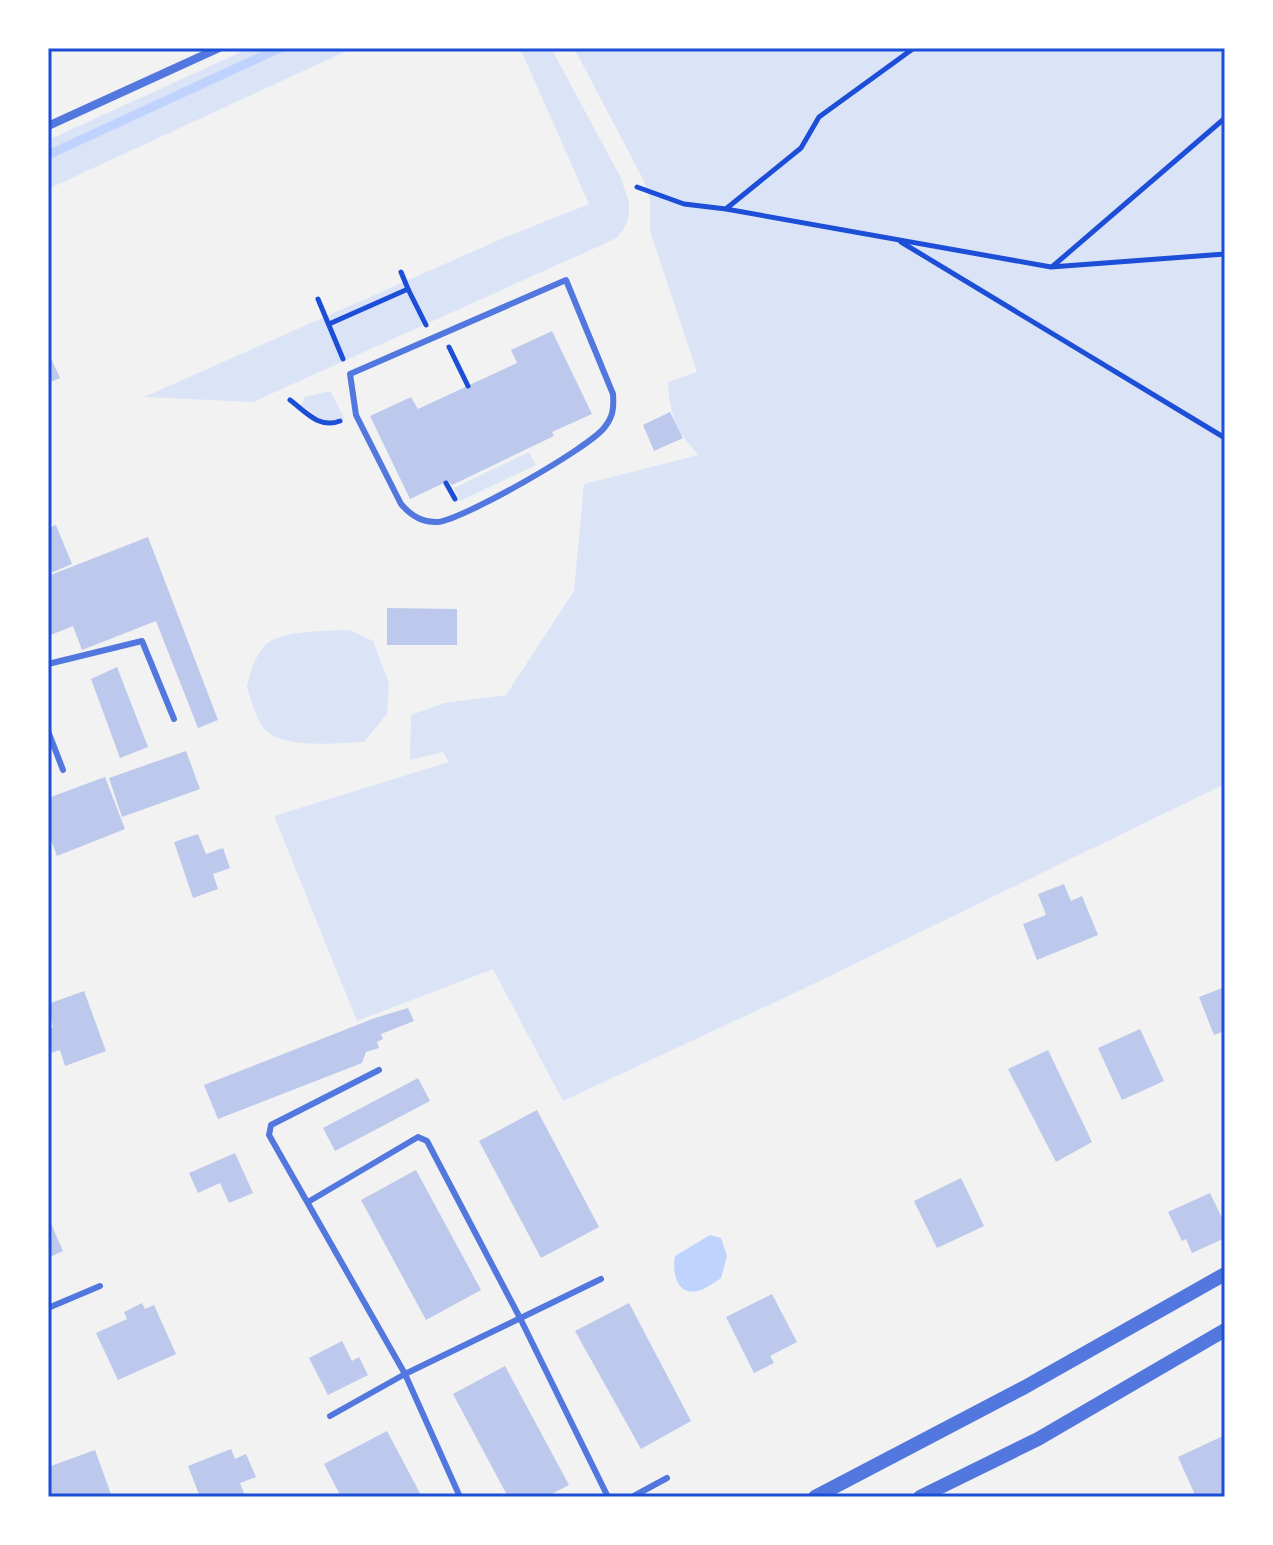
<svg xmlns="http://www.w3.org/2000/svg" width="1273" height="1545" font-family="Helvetica,sans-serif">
	<rect width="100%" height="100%" fill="#f2f2f2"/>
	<!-- green -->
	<g fill="#dbe4f7">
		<polygon points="250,48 353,48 48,189 48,140"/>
		<polygon points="520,48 551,48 621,178 629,203 629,214 626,225 617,238 253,402 144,397 501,239 589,204"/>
		<path d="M574 48H1225V784L803 989 563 1101 493 969 357 1021 274 816 449 762 443 752 410 760 411 715 444 703 506 695 574 591 584 484 699 455C675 430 670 415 668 382L697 372 650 231V199L644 181Z"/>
		<polygon points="330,391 345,419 323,421 302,405 305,397"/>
		<polygon points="529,452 536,465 460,501 454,488"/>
		<path d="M349 630 373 641 389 683 387 714 364 742C336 743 275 751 260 723 254 712 251 699 247 687 250 673 256 651 269 642 288 630 327 631 349 630Z"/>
	</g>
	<!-- water -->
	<path fill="#bfd3fe" d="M710 1235 721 1238 727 1256 721 1278C715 1282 706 1289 698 1291 676 1296 672 1271 675 1256Z"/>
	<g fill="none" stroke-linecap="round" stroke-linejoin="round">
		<!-- stream -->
		<polyline stroke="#bfd3fe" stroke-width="9" points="48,155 280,48"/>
	</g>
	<!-- building -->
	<g fill="#bdc9ec">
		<polygon points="552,331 592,414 552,432 554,436 452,485 448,481 410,499 370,416 411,397 418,409 448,395 517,363 511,350"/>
		<polygon points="48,352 60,378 48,383"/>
		<polygon points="670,412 683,438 654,451 643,425"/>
		<polygon points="56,525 72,564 48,574 48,528"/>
		<polygon points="148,537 218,720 198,728 156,621 82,650 73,626 48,636 48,576"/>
		<polygon points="387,608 457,609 457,645 387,645"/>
		<polygon points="117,667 148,747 120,758 91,679"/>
		<polygon points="186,751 200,789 122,817 109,778"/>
		<polygon points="105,777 125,829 57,856 48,832 48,798"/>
		<polygon points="198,834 206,854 223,848 230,868 213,874 218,889 193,898 174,842"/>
		<polygon points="1064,884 1071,901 1082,896 1098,935 1037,960 1023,924 1046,915 1038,894"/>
		<polygon points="1225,987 1225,1031 1214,1035 1199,997"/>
		<polygon points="84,991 106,1051 65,1066 60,1050 48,1054 48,1029 53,1027 48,1004"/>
		<polygon points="408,1008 414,1021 381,1034 383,1039 377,1042 379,1048 366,1052 362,1063 218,1119 204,1085 375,1018"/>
		<polygon points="1140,1029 1164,1081 1122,1100 1098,1048"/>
		<polygon points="1048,1050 1092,1142 1056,1162 1008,1069"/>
		<polygon points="418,1078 430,1101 335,1151 323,1128"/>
		<polygon points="537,1110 599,1227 541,1258 479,1141"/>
		<polygon points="235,1153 253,1193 229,1203 220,1183 198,1193 189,1173"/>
		<polygon points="416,1170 481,1290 426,1320 361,1200"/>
		<polygon points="961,1178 984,1226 937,1248 914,1201"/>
		<polygon points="1210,1193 1225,1224 1225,1238 1192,1253 1186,1239 1182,1241 1168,1212"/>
		<polygon points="48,1217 63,1251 48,1258"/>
		<polygon points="772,1294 797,1342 770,1356 774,1363 754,1373 726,1317"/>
		<polygon points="142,1303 145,1309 154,1305 176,1354 118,1380 96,1333 127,1319 124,1312"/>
		<polygon points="629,1303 691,1421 641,1449 575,1331"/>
		<polygon points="342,1341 352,1361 359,1357 368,1375 328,1395 309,1358"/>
		<polygon points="505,1366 569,1485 546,1497 508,1497 453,1394"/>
		<polygon points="387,1431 422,1497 341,1497 324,1464"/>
		<polygon points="1225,1435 1225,1497 1196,1497 1178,1457"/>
		<polygon points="231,1449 235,1459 246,1454 256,1477 240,1483 245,1496 200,1497 188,1466"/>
		<polygon points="95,1450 112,1497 52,1497 48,1486 48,1467"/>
	</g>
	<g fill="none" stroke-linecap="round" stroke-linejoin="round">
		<!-- path -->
		<g stroke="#1d4ed8" stroke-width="5">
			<polyline points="637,187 684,204 726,209 1051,267 1225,254"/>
			<polyline points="727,208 801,148 819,117 914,48"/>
			<polyline points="901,242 1225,438"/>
			<polyline points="1053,266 1225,118"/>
			<polyline points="401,272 408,289"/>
			<polyline points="318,299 343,359"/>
			<polyline points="329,324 408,289 426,325"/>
			<polyline points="449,347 468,386"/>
			<path d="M290 400C306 412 319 429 340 421"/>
			<polyline points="446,483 455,499"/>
		</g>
		<!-- service -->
		<g stroke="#5277de" stroke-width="6">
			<path d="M566 280 613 394C614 409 613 417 604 428 587 449 464 519 438 522 422 523 411 516 401 504L356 415 350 374Z"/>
			<polyline points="48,664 142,641 174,719"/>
			<polyline points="48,731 63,770"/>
			<polyline points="379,1070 271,1125 269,1135 405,1374 460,1497"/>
			<polyline points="308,1202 418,1137 427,1141 520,1318 608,1497"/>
			<polyline points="48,1308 100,1286"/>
			<polyline points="330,1416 405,1374 601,1279"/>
			<polyline points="632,1497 667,1478"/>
		</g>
		<!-- minor -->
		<polyline stroke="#5277de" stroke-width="8" points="48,126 219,48"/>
		<!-- tertiary -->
		<g stroke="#5277de" stroke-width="14">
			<polyline points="815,1497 1025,1387 1225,1274"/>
			<polyline points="920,1497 1038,1439 1225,1330"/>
		</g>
	</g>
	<!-- border -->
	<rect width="1273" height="1545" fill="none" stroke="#ffffff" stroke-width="100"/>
	<rect x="50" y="50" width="1173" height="1445" fill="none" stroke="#1d4ed8" stroke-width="3"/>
</svg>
